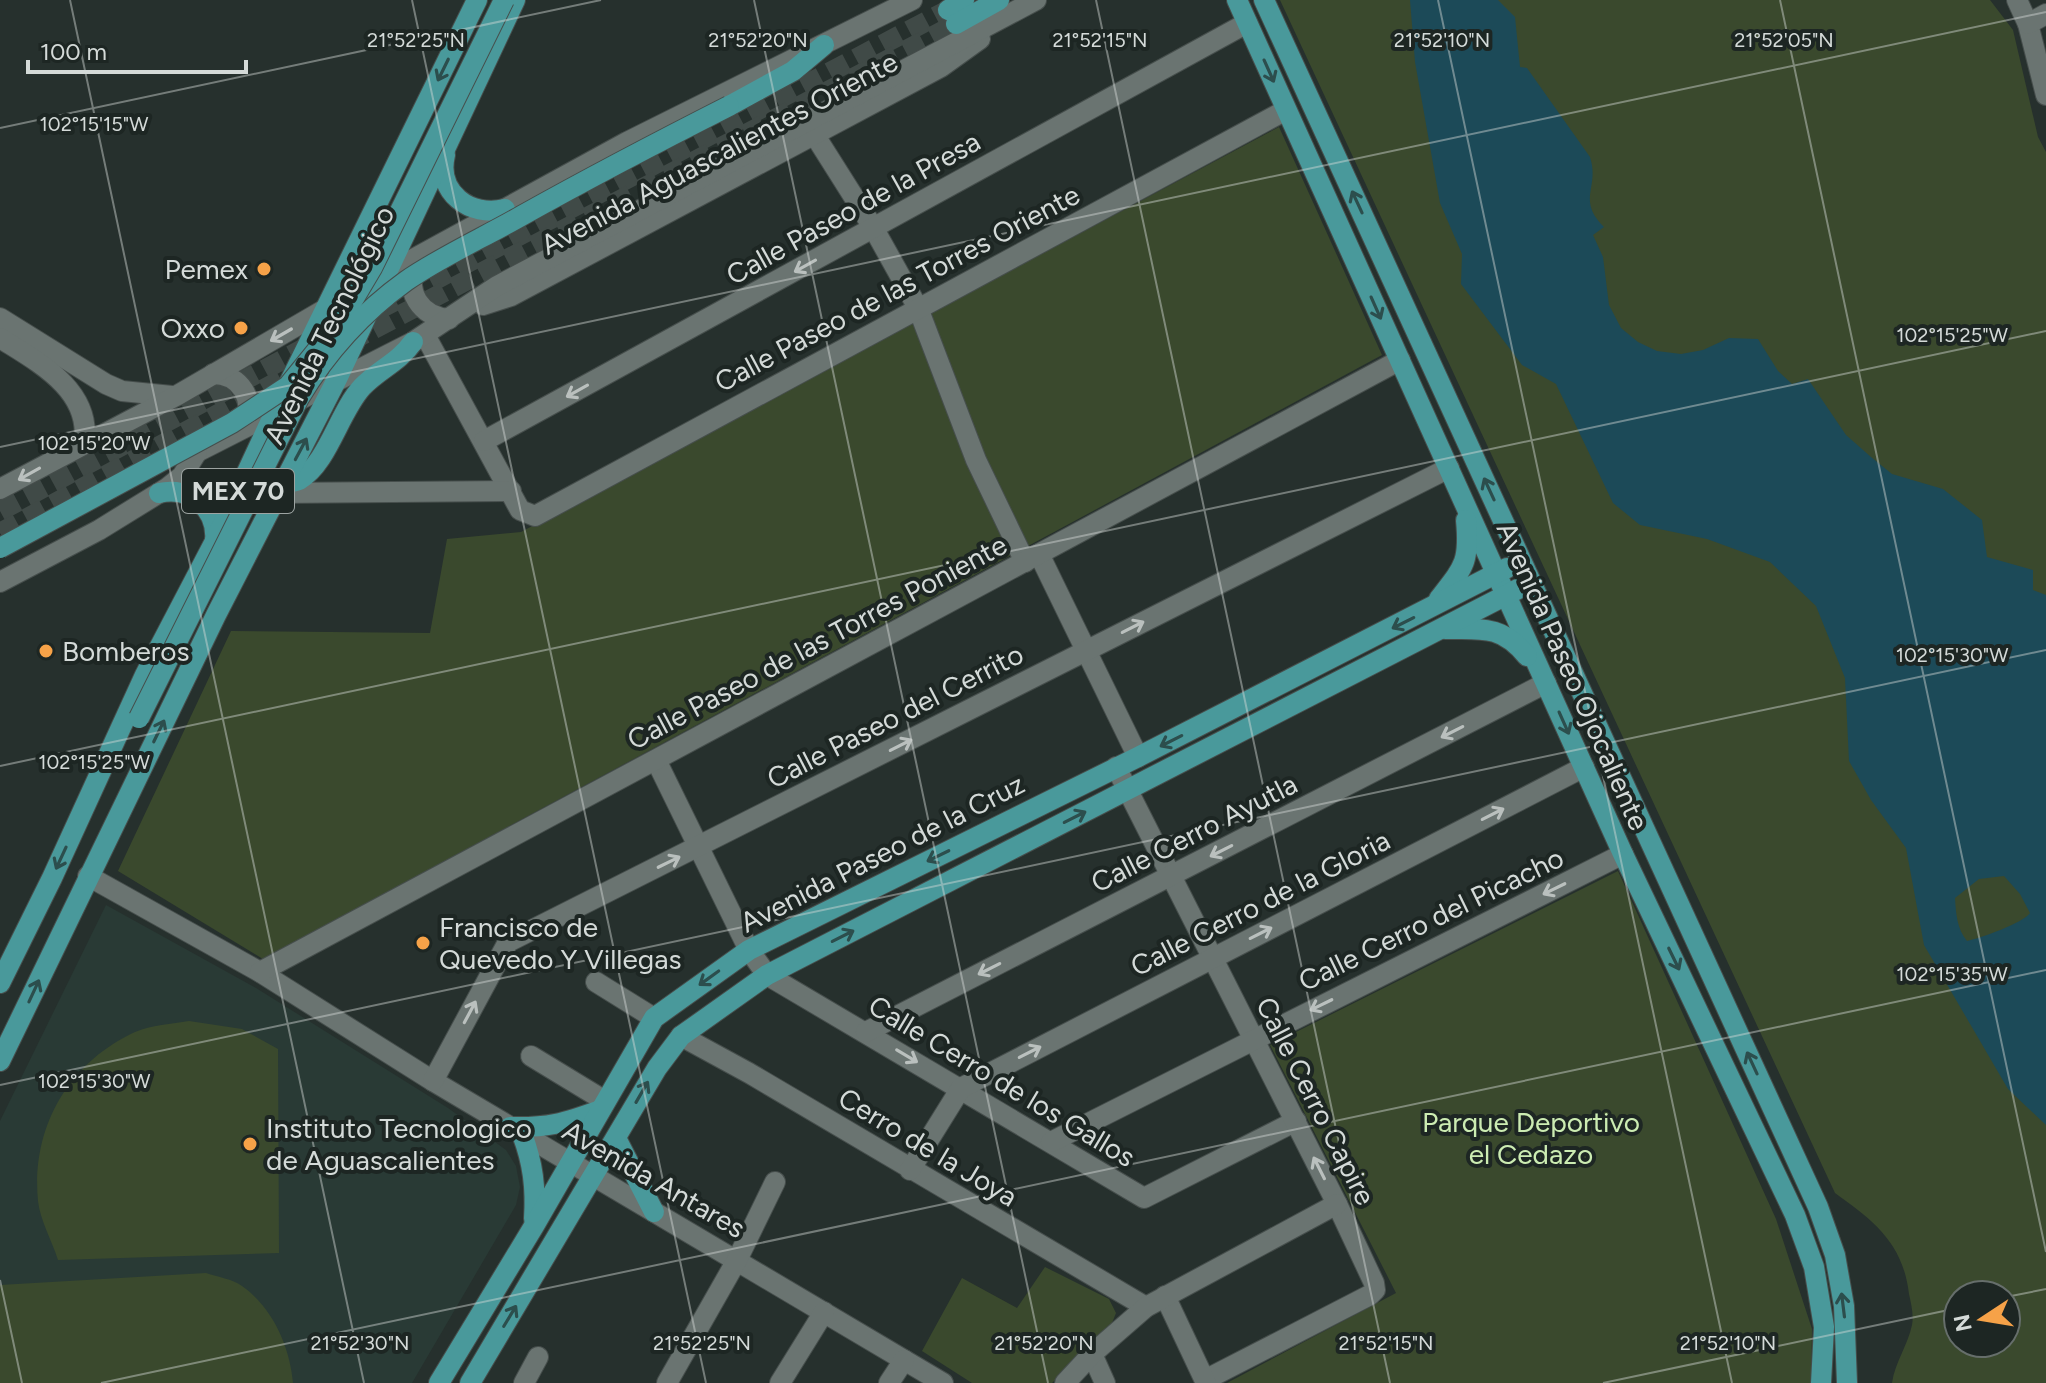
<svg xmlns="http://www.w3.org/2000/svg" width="2046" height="1383" font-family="Figtree,sans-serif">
	<rect width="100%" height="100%" fill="#26302d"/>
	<!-- built -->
	<polygon fill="#293a35" points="106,905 256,988 448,1108 506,1150 516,1166 520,1187 516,1205 412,1383 0,1383 0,1121"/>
	<!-- green -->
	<g fill="#3a492d" fill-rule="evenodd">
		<path d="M1280 0H1990L2013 30 2038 137 2046 152V1383H1892C1895 1362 1908 1345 1912 1325 1914 1315 1911 1303 1909 1294 1903 1243 1874 1221 1835 1193ZM1958 1295H2006V1343H1958Z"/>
		<polygon points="1279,127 1382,355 263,959 118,871 231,631 430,633 447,539 521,532"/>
		<polygon points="1618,871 1776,1219 1812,1329 1811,1383 1227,1383 1396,1293 1270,1045"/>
		<path d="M189 1021 242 1029 278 1049 279 1253 58 1260C52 1241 40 1220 38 1201 31 1128 68 1063 135 1032 151 1025 172 1024 189 1021Z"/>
		<polygon points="1045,1267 1109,1299 1116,1313 1112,1323 1052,1383 972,1383 922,1351 962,1278 1017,1308"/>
		<path d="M206 1273C218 1277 232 1279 242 1286 272 1307 290 1346 293 1383H0V1285Z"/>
	</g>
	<!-- water -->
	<path fill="#1c4a58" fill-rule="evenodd" d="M1410 0H1498L1515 17 1520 67 1527 68 1590 157C1600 188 1576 199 1604 227L1593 235 1603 257 1609 305 1621 328 1638 342 1657 351 1681 354 1703 350 1729 338 1758 339 1778 371 1792 384 1808 379 1846 435 1871 457 1892 474 1943 489 1982 520 1987 557 2033 570V590L2046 595V1125L2008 1089 1924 945 1906 848 1871 800 1849 761 1845 678 1816 606 1770 562 1707 539 1640 525 1613 503 1556 384 1522 365 1461 284 1462 254 1440 203 1415 62ZM2004 876 2020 894 2030 913C2023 923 1981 938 1967 941 1957 929 1956 914 1955 898L1979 879Z"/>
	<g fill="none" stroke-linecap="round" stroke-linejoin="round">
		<!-- major-tunnel -->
		<g stroke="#404a47" stroke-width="20" stroke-dasharray="20 10" stroke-linecap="butt">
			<polyline points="378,310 948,10"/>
			<polyline points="347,343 956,24"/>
			<polyline points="0,511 314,343"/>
			<polyline points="0,533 295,372"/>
		</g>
		<!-- minor casing -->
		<g stroke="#464e4c" stroke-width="22">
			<g id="minor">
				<polyline points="2017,0 2028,24 2046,95"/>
				<polyline points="2028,24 2046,14"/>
				<polyline points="814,134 874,229 918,308 976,460 1025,562"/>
				<path d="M415 265C405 292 420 316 449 319"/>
				<polyline points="483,305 511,296 941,67 980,39"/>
				<polyline points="0,318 106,384 122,391 172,396"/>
				<polyline points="425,335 520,510 535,516 1286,110"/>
				<path d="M0 338C38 362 92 390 84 443"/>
				<path d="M213 374C241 374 256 400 244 425"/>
				<polyline points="484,441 1247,23"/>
				<polyline points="195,453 413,342 497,286 1036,0"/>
				<polyline points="0,489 176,396 384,275 627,142 912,0"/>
				<polyline points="277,493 511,491"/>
				<polyline points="1039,554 1138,757"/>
				<polyline points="0,582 99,530 167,488 182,476 197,452"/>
				<polyline points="656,760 749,950 767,975 1144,1198 1296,1121"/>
				<polyline points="1116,767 1337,1204 1374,1283 1375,1290 1370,1295 1205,1380"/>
				<polyline points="88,876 260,972 433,1081 943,1383"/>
				<polyline points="260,972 1400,360"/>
				<polyline points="596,982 654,1018"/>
				<polyline points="866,1032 1546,683"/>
				<polyline points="681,1036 749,1073 1146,1307"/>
				<polyline points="531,1056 605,1101"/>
				<polyline points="433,1081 508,942 1449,468"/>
				<polyline points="1051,1142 1623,854"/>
				<polyline points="910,1170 961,1088 1584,767"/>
				<polyline points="1165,1296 1206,1383"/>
				<polyline points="1092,1354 1105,1383"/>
				<polyline points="524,1383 538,1357"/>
				<polyline points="667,1383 737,1260 775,1182"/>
				<polyline points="780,1383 824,1312"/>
				<polyline points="889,1383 904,1360"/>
				<polyline points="1065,1383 1092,1354 1146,1307 1337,1204"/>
			</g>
		</g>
		<!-- major casing -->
		<g stroke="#464e4c" stroke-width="22">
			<g id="major">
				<polyline points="1237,0 1623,854 1795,1215 1814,1267 1824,1327 1821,1383"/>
				<polyline points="1264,0 1818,1207 1835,1255 1844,1306 1847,1383"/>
				<polyline points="948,10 964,0"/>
				<polyline points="956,24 999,0"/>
				<polyline points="729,106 793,71 824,45"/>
				<path d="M445 155C436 192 470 218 505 209"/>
				<path d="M281 485C287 483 294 482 299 480 328 463 339 412 362 387 379 369 398 363 413 342"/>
				<path d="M159 493C190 486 218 508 215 541"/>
				<path d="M1439 599C1464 567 1470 562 1466 520"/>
				<path d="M1445 629C1482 629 1502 625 1527 656"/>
				<polyline points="0,983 52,878 145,675 214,543 274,414 477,0"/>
				<polyline points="0,1061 216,615 337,379 515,0"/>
				<path d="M510 1127C548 1128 565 1123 600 1110"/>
				<path d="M522 1134C533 1163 536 1188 534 1219"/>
				<polyline points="616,1138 654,1212"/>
				<polyline points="439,1383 534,1226 654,1018 749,950 1138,757 1507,568"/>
				<polyline points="470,1383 657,1068 681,1036 767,975 1518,589"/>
			</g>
		</g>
		<!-- minor -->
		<use href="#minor" stroke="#6a7471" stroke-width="20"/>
		<!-- major -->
		<use href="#major" stroke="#49999b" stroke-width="20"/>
		<!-- major-bridge casing -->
		<g stroke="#464e4c" stroke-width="22" stroke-linecap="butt">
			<g id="major-bridge">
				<polyline points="0,548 232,423 288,386 340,322 372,268 504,0"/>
				<path d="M139 718 299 398C326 353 363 312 406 281 442 256 485 237 523 215 591 177 660 141 729 106"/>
			</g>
		</g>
		<!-- major-bridge -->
		<use href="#major-bridge" stroke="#49999b" stroke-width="20"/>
	</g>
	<!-- one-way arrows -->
	<defs><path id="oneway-shaft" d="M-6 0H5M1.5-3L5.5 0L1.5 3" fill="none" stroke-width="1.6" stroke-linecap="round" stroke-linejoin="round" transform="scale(2)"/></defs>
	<g stroke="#2c4e4d">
		<use href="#oneway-shaft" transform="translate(443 70) rotate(116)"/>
		<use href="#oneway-shaft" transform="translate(1269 71) rotate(66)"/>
		<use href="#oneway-shaft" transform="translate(1357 202) rotate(-115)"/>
		<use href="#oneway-shaft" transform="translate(1376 308) rotate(66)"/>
		<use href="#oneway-shaft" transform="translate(301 449) rotate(-62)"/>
		<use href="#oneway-shaft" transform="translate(1489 489) rotate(-115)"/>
		<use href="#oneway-shaft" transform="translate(1403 623) rotate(153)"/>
		<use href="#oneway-shaft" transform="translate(1564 723) rotate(66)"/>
		<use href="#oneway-shaft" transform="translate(159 731) rotate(-64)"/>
		<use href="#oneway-shaft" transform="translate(1171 741) rotate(153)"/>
		<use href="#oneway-shaft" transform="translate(1075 817) rotate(-27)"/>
		<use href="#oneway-shaft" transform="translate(938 856) rotate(154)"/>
		<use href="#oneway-shaft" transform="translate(61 858) rotate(115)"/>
		<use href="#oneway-shaft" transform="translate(843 936) rotate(-27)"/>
		<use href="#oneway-shaft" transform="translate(1674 959) rotate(64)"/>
		<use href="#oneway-shaft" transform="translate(709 978) rotate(144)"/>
		<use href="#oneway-shaft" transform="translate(34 991) rotate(-65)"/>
		<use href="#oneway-shaft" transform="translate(1752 1063) rotate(-115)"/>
		<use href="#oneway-shaft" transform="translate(642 1092) rotate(-60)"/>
		<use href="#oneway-shaft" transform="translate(1843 1305) rotate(-97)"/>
		<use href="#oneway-shaft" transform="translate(510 1316) rotate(-59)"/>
	</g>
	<g stroke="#bac0be">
		<use href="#oneway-shaft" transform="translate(805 266) rotate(151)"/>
		<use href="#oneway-shaft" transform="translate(281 335) rotate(150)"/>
		<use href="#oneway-shaft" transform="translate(577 391) rotate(151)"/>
		<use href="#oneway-shaft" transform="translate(29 474) rotate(151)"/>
		<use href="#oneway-shaft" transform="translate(1133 627) rotate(-27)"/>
		<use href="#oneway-shaft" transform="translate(1452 732) rotate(153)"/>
		<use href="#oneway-shaft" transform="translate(901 745) rotate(-27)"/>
		<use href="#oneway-shaft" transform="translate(1493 814) rotate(-27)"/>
		<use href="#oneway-shaft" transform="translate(1221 851) rotate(153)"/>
		<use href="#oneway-shaft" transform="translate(669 862) rotate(-26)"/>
		<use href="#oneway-shaft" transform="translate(1554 889) rotate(154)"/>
		<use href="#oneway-shaft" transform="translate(1261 933) rotate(-27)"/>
		<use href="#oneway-shaft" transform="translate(989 969) rotate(153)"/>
		<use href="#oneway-shaft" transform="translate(1321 1005) rotate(154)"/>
		<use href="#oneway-shaft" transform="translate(470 1012) rotate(-62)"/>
		<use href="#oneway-shaft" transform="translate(1030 1052) rotate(-27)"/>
		<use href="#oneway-shaft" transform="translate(907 1056) rotate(31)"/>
		<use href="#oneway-shaft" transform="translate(1319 1168) rotate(-117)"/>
	</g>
	<!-- ticks -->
	<path fill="none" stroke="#d4dad8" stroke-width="2" stroke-opacity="0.45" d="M70 0 364 1383M412 0 706 1383M754 0 1048 1383M1096 0 1390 1383M1438 0 1732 1383M1780 0 2046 1252M0 128 601 0M0 447 2046 12M0 766 2046 331M0 1085 2046 650M0 1280 22 1383M2006 1297 2046 1289M101 1383 2046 970M1603 1383 1958 1308"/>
	<!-- markers -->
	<g fill="#f6a248" stroke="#1d2623" stroke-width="3">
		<circle cx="264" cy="269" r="8"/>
		<circle cx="241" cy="328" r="8"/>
		<circle cx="46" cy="651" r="8"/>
		<circle cx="423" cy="943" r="8"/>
		<circle cx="250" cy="1144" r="8"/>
	</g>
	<g text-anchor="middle" stroke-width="8" stroke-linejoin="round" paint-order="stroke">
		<!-- shield labels -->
		<rect fill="#1d2623" stroke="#9da4a2" stroke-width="2" x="182" y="469" width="112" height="44" rx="6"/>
		<g font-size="26" font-weight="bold" fill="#d4dad8">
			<text x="238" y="500">MEX 70</text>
		</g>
		<!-- street labels -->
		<g font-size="28" fill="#d4dad8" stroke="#1d2623">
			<text transform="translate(719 153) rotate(-28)" y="10">Avenida Aguascalientes Oriente</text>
			<text transform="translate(853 208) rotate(-29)" y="10">Calle Paseo de la Presa</text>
			<text transform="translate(897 288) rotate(-28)" y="10">Calle Paseo de las Torres Oriente</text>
			<text transform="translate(329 325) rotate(-64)" y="10">Avenida Tecnológico</text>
			<text transform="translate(817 642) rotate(-28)" y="10">Calle Paseo de las Torres Poniente</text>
			<text transform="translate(1573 676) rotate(66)" y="10">Avenida Paseo Ojocaliente</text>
			<text transform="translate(895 716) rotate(-27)" y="10">Calle Paseo del Cerrito</text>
			<text transform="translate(1194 833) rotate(-27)" y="10">Calle Cerro Ayutla</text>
			<text transform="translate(882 853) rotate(-27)" y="10">Avenida Paseo de la Cruz</text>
			<text transform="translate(1260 903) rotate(-27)" y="10">Calle Cerro de la Gloria</text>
			<text transform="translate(1431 919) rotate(-26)" y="10">Calle Cerro del Picacho</text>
			<text transform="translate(1002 1081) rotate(31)" y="10">Calle Cerro de los Gallos</text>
			<text transform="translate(1316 1101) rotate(63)" y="10">Calle Cerro Capire</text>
			<text transform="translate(928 1147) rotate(31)" y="10">Cerro de la Joya</text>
			<text transform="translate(654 1179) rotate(30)" y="10">Avenida Antares</text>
		</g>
		<!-- poi labels -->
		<g font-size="28" fill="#d4dad8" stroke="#1d2623" text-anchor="start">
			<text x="248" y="279" text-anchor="end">Pemex</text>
			<text x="225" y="338" text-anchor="end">Oxxo</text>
			<text x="62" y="661">Bomberos</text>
			<text x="439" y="937">Francisco de<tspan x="439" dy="32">Quevedo Y Villegas</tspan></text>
			<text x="266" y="1138">Instituto Tecnologico<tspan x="266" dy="32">de Aguascalientes</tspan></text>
		</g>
		<!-- park labels -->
		<g font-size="28" fill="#ccecb2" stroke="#1d2623">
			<text x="1531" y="1132">Parque Deportivo<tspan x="1531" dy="32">el Cedazo</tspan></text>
		</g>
	</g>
	<g font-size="20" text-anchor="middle" fill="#d4dad8" stroke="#1d2623" stroke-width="8" stroke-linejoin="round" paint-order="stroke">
		<text x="416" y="47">21°52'25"N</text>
		<text x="758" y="47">21°52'20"N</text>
		<text x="1100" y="47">21°52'15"N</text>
		<text x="1442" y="47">21°52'10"N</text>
		<text x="1784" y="47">21°52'05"N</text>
		<text x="94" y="131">102°15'15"W</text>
		<text x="1952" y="342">102°15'25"W</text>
		<text x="94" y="450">102°15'20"W</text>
		<text x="1952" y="662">102°15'30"W</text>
		<text x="94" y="769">102°15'25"W</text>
		<text x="1952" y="981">102°15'35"W</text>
		<text x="94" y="1088">102°15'30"W</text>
		<text x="360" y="1350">21°52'30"N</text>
		<text x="702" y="1350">21°52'25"N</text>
		<text x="1044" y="1350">21°52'20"N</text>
		<text x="1386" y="1350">21°52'15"N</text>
		<text x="1728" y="1350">21°52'10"N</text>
	</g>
	<!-- north arrow -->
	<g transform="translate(1982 1319) rotate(258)"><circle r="38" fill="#1d2623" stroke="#666e6b" stroke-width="2"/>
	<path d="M0-6L14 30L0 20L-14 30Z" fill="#f6a248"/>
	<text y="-12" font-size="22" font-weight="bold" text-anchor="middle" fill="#d4dad8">N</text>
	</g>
	<!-- scale -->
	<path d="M28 60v12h218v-12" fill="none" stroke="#d4dad8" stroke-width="4"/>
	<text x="40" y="60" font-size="24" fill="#d4dad8" stroke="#1d2623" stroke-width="6" paint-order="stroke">100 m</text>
</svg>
